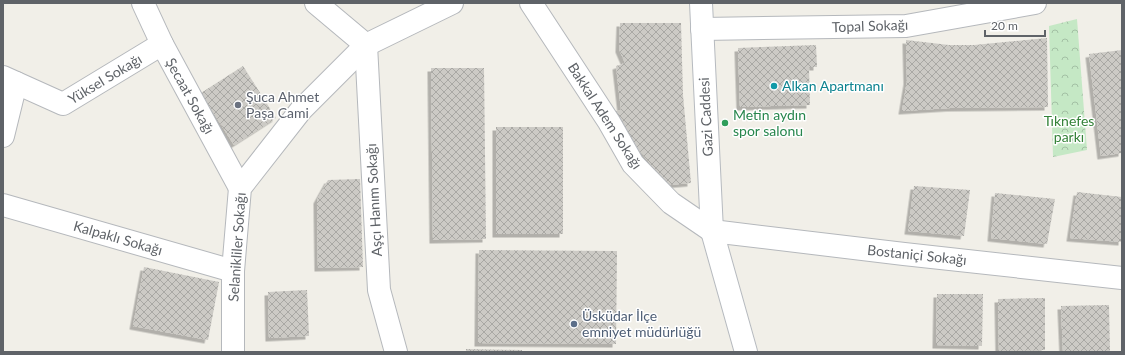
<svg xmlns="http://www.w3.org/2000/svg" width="1125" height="355" font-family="Lato,sans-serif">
	<defs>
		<pattern id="forest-crowns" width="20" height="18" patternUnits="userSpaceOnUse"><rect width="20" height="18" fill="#c5e8c5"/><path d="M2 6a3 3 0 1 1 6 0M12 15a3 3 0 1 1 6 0" fill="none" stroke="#a3c0a4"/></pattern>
		<pattern id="building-cross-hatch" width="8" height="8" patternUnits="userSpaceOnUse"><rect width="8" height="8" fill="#cccac5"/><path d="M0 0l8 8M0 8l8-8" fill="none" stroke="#a9a8a4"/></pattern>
		<filter id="shadow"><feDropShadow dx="-3.5" dy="3.5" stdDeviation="0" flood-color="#0004"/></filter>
	</defs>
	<rect width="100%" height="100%" fill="#f1efe8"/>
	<!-- forest -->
	<polygon fill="url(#forest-crowns)" points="1077,19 1087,150 1053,157 1049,26"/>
	<!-- building -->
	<g fill="url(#building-cross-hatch)" filter="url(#shadow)">
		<polygon points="620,23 681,23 683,95 691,183 668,185 628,137 614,112 621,110 616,66 625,63 619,49"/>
		<polygon points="1047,38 1048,107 950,108 902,111 907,81 906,40 949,45 974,45"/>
		<polygon points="816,45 817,67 809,67 810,105 740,107 738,48"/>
		<polygon points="1122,50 1122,153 1101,156 1089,54"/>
		<polygon points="243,66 276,118 234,145 201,93"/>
		<polygon points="431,68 484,68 486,239 433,240"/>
		<rect x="496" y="127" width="67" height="107"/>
		<polygon points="360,179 363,267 318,268 317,200 328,180"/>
		<polygon points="914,186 970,190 964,236 908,231"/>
		<polygon points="1077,192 1122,197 1122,242 1070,238"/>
		<polygon points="995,193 1055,199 1047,244 991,238"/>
		<polygon points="479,250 617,251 616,344 478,343"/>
		<polygon points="144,267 219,282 208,340 133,326"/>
		<polygon points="307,290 309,336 269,338 268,292"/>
		<polygon points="937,294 983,294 982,346 936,345"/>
		<polygon points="1045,298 1045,350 999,351 998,299"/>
		<polygon points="1109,305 1110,352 1063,352 1061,306"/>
		<polygon points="466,349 522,350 522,352 466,352"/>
	</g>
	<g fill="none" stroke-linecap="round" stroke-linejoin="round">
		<!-- street casing -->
		<g stroke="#b5b8bc" stroke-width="24">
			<g id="street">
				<polyline points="143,3 162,44 240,188"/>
				<polyline points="316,3 366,45 379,290 396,352"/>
				<polyline points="531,3 609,122 633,164 671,203 712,231 904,254 1122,278"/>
				<polyline points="702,29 906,26 1035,3"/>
				<polyline points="3,77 63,104 162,44"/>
				<polyline points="3,136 16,83"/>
				<polyline points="3,205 233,271"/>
				<polyline points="233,352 233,271 240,188 301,110 366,45 452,3"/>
			</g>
		</g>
		<!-- secondary casing -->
		<g stroke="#b6babf" stroke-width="24">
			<polyline id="secondary" points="701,3 712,231 746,352"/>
		</g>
		<!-- street -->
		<use href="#street" stroke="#fff" stroke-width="22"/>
		<!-- secondary -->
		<use href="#secondary" stroke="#fff" stroke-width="22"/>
	</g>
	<!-- markers -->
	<circle fill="#0f9aa8" stroke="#fff" stroke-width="1.5" cx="774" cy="86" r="4"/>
	<circle fill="#6b7280" stroke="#fff" stroke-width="1.5" cx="238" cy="105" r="4"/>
	<circle fill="#2e9e5b" stroke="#fff" stroke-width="1.5" cx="725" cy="123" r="4"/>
	<circle fill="#5c6f8a" stroke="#fff" stroke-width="1.5" cx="574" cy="324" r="4"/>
	<g text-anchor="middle" stroke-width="3" stroke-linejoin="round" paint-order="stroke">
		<!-- street labels -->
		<g font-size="14" fill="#5f6368" stroke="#fff">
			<text transform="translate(870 26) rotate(-2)" y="5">Topal Sokağı</text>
			<text transform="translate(105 79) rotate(-31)" y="5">Yüksel Sokağı</text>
			<text transform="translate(190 96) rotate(61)" y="5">Şecaat Sokağı</text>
			<text transform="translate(605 116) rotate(57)" y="5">Bakkal Adem Sokağı</text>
			<text transform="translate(706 117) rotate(-93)" y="5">Gazi Caddesi</text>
			<text transform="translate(374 200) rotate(-93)" y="5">Aşçı Hanım Sokağı</text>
			<text transform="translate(118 238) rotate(16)" y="5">Kalpaklı Sokağı</text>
			<text transform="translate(237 247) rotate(-86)" y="5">Selanikliler Sokağı</text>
			<text transform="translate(917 255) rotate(6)" y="5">Bostaniçi Sokağı</text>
		</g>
		<!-- culture labels -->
		<g font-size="14" fill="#0d838f" stroke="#fff" text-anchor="start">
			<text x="782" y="91">Alkan Apartmanı</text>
		</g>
		<!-- worship labels -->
		<g font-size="14" fill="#5b616d" stroke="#fff" text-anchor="start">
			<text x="246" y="102">Şuca Ahmet<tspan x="246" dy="16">Paşa Cami</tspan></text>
		</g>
		<!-- leisure labels -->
		<g font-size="14" fill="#27864d" stroke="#fff" text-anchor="start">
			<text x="733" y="120">Metin aydın<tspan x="733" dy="16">spor salonu</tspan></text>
		</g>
		<!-- park labels -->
		<g font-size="14" fill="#348238" stroke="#fff">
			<text x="1069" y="126">Tıknefes<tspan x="1069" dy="16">parkı</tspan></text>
		</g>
		<!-- service labels -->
		<g font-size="14" fill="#4e5e75" stroke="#fff" text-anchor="start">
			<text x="582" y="321">Üsküdar İlçe<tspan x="582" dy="16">emniyet müdürlüğü</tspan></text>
		</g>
	</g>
	<!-- border -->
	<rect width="1125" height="355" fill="none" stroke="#5f6368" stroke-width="8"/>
	<!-- scale -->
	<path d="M985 30v6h60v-6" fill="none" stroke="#5f6368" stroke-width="2"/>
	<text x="991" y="30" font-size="12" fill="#5f6368" stroke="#ffffff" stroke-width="3" paint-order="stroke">20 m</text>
</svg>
